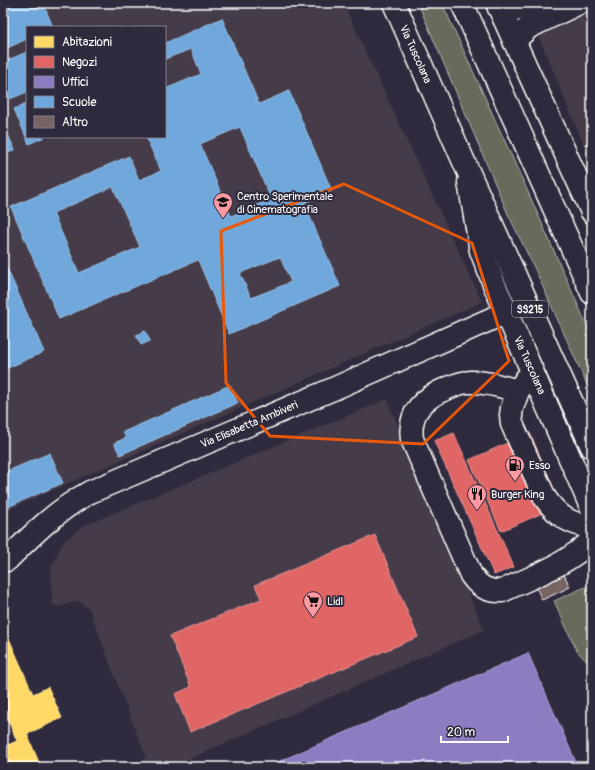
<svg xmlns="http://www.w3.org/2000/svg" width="595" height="770" font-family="Pangolin,sans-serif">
	<rect width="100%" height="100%" fill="#2f2a3d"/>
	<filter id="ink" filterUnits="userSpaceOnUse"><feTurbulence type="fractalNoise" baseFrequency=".025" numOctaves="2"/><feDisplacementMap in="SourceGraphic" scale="8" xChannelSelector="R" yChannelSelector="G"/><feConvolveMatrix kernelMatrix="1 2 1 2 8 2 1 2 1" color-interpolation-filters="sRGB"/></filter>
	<g filter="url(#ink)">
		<!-- built -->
		<g fill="#443b48" fill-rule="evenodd">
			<path d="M3 3H343L482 302 3 512ZM27 27H165V137H27Z"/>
			<polygon points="525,3 592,3 592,165"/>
			<polygon points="387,399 484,630 171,767 133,767 146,758 89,609 78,601 58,607 52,604 51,567 63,542 83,526"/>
		</g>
		<!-- green -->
		<g fill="#676b5c" stroke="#b3b5ae">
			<polygon points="418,3 442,3 528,192 592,337 592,396 534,267 508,214"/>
			<polygon points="592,584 592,667 577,651 554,601"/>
		</g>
		<!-- homes -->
		<polygon fill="#ffd966" stroke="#ffe494" points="8,636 33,694 48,687 62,718 27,734 41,767 3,767 3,747 17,741 3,709 3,638"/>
		<!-- shops -->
		<g fill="#e06666" stroke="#e99494">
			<polygon points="454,433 514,567 494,575 434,441"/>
			<polygon points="530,433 561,505 501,531 469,460"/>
			<polygon points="375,535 418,637 190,732 175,694 191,687 170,636 261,599 255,585"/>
		</g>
		<!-- offices -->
		<polygon fill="#8e7cc3" stroke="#b0a3d5" points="528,653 578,767 266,767"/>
		<!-- schools -->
		<g fill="#6fa8dc" stroke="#9ac2e6" fill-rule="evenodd">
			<polygon points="15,3 43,3 53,27 27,27 27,39 3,50 3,8"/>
			<path d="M222 18 259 104 289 91 332 191 304 203 340 286 229 334 198 260 59 319 11 207 129 156 139 180 161 171 146 137H165V89L201 74 191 49 165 59V43ZM240 127 271 199 231 216 200 144ZM113 187 140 247 79 273 53 213ZM280 257 291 282 251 298 240 273Z"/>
			<polygon points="27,52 27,92 10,99 3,82 3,62"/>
			<polygon points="27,104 27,137 44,137 29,144 14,109"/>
			<polygon points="3,124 15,150 3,155"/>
			<polygon points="3,259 44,352 3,370"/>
			<polygon points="145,331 150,341 141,345 136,335"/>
			<polygon points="230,385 238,403 120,455 114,443 126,438 123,432"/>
			<polygon points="50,453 63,483 3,509 3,473"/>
		</g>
		<!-- building -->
		<polygon fill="#766362" stroke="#fff" points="560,566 570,587 542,600 532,578"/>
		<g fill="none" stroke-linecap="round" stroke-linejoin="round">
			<!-- minor casing -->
			<g stroke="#fff" stroke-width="25">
				<g id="minor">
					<polyline points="497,3 592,212"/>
					<polyline points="499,8 515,10 537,3"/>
					<polyline points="514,41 529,27 579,3"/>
					<polyline points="469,182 481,251 494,284 592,509"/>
					<path d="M526 379 518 391 512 408 511 415 512 424 545 498C559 518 570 523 592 528"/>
					<path d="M518 391C503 387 486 381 469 382 462 382 455 385 448 388 425 397 408 411 412 439L471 575C479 587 488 592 502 591 534 576 566 565 592 540"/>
					<path d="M7 560C33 534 57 510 90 492L333 389 507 312"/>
				</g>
			</g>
			<!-- major casing -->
			<g stroke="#fff" stroke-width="25">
				<g id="major">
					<polyline points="394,3 468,171 592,447"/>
					<polyline points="462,3 592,293"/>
				</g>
			</g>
			<!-- path -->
			<polyline stroke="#fff" stroke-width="2.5" stroke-dasharray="3 3" stroke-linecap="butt" points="585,145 592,142"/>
			<!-- minor -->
			<use href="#minor" stroke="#2f2a3d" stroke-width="22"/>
			<!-- major -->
			<use href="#major" stroke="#2f2a3d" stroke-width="22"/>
		</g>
	</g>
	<!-- marked area -->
	<path fill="none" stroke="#e8590c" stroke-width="3" stroke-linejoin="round" d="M344 184 472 243 509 361 423 444 270 436 226 383 221 231Z"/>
	<!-- icons -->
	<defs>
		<g id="university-pin" transform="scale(1)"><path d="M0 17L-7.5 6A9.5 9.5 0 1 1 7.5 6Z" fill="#ff9aa2" stroke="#2f2a3d"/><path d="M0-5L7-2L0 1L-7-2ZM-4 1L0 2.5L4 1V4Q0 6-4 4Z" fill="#111"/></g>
		<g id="fuel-pin" transform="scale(1)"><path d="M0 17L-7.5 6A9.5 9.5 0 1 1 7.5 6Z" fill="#ff9aa2" stroke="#2f2a3d"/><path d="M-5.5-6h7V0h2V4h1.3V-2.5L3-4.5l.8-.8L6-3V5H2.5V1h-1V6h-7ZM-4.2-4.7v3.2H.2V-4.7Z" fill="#111"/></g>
		<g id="restaurant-pin" transform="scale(1)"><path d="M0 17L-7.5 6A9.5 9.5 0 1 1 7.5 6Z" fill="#ff9aa2" stroke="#2f2a3d"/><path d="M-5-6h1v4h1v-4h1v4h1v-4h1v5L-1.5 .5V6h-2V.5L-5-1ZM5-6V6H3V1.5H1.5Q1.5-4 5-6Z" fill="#111"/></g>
		<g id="supermarket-pin" transform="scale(1)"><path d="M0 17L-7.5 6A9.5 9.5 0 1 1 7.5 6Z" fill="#ff9aa2" stroke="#2f2a3d"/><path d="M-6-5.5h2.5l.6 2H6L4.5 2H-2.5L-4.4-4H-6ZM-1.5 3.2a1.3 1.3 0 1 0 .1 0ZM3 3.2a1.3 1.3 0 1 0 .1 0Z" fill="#111"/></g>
	</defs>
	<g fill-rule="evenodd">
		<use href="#university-pin" x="223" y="202"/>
		<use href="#fuel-pin" x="515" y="465"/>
		<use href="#restaurant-pin" x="477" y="494"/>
		<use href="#supermarket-pin" x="313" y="601"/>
	</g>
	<g text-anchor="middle" stroke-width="4" stroke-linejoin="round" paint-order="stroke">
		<!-- shield labels -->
		<rect fill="#2f2a3d" stroke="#c1bfc5" stroke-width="1" x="512" y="301" width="36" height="16" rx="3"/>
		<g font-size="10" font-weight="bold" fill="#fff">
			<text x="530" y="313">SS215</text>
		</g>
		<!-- street labels -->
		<g font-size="11" fill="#fff" stroke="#2f2a3d">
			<text transform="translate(416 54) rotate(66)" y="4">Via Tuscolana</text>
			<text transform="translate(530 365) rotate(66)" y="4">Via Tuscolana</text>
			<text transform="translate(249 424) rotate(-23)" y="4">Via Elisabetta Ambiveri</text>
		</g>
		<!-- poi labels -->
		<g font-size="11" fill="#fff" stroke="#2f2a3d" text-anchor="start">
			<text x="237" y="200">Centro Sperimentale<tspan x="237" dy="13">di Cinematografia</tspan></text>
			<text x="529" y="469">Esso</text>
			<text x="491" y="498">Burger King</text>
			<text x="327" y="605">Lidl</text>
		</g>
	</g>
	<!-- margin -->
	<rect width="595" height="770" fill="none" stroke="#2f2a3d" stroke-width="16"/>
	<rect x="8" y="8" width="579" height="754" fill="none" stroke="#fff" stroke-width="1.5" filter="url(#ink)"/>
	<!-- legend -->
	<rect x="26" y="26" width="140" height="112" fill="#2f2a3d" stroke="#827f8b"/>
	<rect x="34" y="36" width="20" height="12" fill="#ffd966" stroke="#827f8b"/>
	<text x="62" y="46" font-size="12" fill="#ffffff">Abitazioni</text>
	<rect x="34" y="56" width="20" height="12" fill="#e06666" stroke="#827f8b"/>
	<text x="62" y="66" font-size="12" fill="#ffffff">Negozi</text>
	<rect x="34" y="76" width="20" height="12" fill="#8e7cc3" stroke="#827f8b"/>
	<text x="62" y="86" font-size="12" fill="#ffffff">Uffici</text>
	<rect x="34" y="96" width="20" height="12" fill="#6fa8dc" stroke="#827f8b"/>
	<text x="62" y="106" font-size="12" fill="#ffffff">Scuole</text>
	<rect x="34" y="116" width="20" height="12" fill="#766362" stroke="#827f8b"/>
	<text x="62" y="126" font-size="12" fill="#ffffff">Altro</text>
	<!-- scale -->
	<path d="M441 736v6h67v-6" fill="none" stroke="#ffffff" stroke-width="2"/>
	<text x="447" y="736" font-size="12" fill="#ffffff" stroke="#2f2a3d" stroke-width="3" paint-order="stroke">20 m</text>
</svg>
